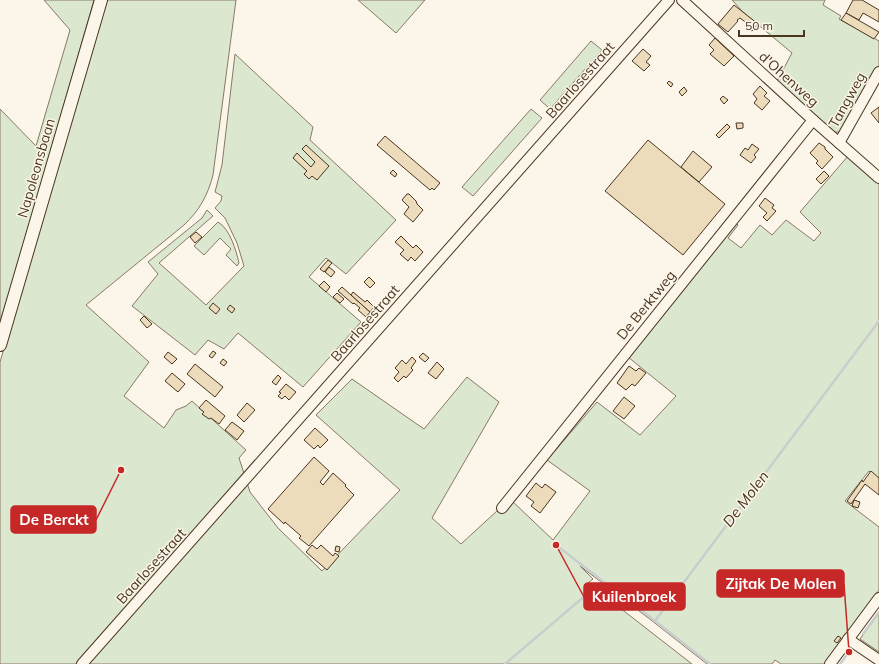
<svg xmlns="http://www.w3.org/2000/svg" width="879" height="664" font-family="Mulish,sans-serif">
	<rect width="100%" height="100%" fill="#fbf6e9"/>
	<!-- green -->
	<g fill="#dce7d0" stroke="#887966">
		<polygon points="44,0 94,0 0,327 0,109 36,146 70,30"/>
		<path d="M106 0H236L213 175C208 195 199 211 184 225L86 305 149 362 124 396 164 428 176 410 186 406 192 401 246 450 239 458 250 492 278 528 322 571 400 490 316 415 352 379 424 429 467 377 499 402 432 518 461 544 510 499 553 540 590 491 547 460 597 402 640 435 676 396 628 357 736 223 738 225 728 238 741 248 760 225 772 235 786 220 814 241 821 233 800 212 848 156 879 183V479L869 471 845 501 879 527V590L824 664H781L775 660 772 664H707L651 620 580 566 593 579 588 583 692 664H0V362Z"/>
		<polygon points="358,0 425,0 396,33"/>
		<polygon points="732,0 825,0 823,5 841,16 839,19 879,41 879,66 841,132 833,132 777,81 792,53 743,12"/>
		<polygon points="591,41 602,50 550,109 540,100"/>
		<polygon points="235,54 313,127 310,140 396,220 346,274 326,258 309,277 361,322 303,387 238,333 224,349 208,340 195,355 132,306 158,274 148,262 202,218 207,210 213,216 159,263 206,305 244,266 237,243 225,218 215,208 221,201 222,196 215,192 222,165"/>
		<polygon points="531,109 542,118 473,196 462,187"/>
		<path d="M218 222C230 229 236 250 239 263L237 266 226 255 231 249 220 238 204 255 194 246Z"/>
		<polygon points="879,613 879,652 860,639"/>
	</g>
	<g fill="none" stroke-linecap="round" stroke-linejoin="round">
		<!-- stream -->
		<g stroke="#c9cecd" stroke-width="2.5">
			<polyline points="556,545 609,586"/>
			<polyline points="617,591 655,621"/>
			<polyline points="863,634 879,612"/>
			<polyline points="505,664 593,589"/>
			<polyline points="710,664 655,621 879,321"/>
			<polyline points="840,664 849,652"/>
		</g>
	</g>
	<!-- building -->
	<g fill="#ecdcbc" stroke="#4a3520">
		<polygon points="853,0 862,0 879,10 879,22 863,13 859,20 846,13"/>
		<polygon points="734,5 758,24 752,31 746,27 748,24 740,18 737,20 738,21 728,32 718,24"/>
		<polygon points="846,13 879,32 874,39 841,20"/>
		<polygon points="715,38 734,56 724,66 710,54 714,50 709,45"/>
		<polygon points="643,49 651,56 646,62 650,65 644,71 632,61"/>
		<polygon points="669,81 673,84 671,87 667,83"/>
		<polygon points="760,86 767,93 764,96 770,101 762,110 754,103 757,99 753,94"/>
		<polygon points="684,87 687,91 682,96 679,92"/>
		<polygon points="723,96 728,100 724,104 720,99"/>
		<polygon points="879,107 879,123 871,113"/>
		<polygon points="736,123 743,123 743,128 737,129"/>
		<polygon points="727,124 730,127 719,138 716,135"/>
		<polygon points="385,136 440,183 434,190 432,188 430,190 377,145"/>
		<polygon points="648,140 725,204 683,255 605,191"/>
		<polygon points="819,143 825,147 825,149 833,157 822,169 816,163 818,161 810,153"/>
		<polygon points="752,144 759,149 754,155 756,157 751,163 740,155 745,148 748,150"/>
		<polygon points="306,145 329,166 317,180 312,176 309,179 304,174 307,171 293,158 297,153 311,167 315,162 302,149"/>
		<polygon points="693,151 712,167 699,182 681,167"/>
		<polygon points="393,170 397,174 395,177 390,173"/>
		<polygon points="824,171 829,176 821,184 816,179"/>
		<polygon points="407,194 409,194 416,201 417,204 423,210 413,222 404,214 409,207 402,200"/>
		<polygon points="765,198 774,205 772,208 776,211 767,221 763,217 767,213 759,206"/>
		<polygon points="196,232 202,237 195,243 190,237"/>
		<polygon points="401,236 413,248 416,245 423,252 415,261 411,257 408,261 400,254 404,250 395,242"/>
		<polygon points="328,260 332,263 324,272 320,269"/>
		<polygon points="329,267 335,272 331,277 325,272"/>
		<polygon points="369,277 375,283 370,288 364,282"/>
		<polygon points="324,281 330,287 326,292 319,286"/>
		<polygon points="342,287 370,312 366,317 358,310 360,308 354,303 353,304 338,291"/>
		<polygon points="353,292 365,302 367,300 374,307 370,312 351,295"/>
		<polygon points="337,293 344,299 340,303 333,297"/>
		<polygon points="213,303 220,309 216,314 209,308"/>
		<polygon points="230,305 235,309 232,313 227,309"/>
		<polygon points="144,316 152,324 147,328 140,320"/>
		<polygon points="213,351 216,353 212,358 209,356"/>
		<polygon points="168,352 177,359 172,364 164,357"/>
		<polygon points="423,353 429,358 425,362 419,357"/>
		<polygon points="412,357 416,361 411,368 413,370 406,378 404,376 398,382 394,378 399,372 395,368 402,360 406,364"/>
		<polygon points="223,359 227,362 224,366 220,363"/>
		<polygon points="437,362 444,369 436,379 428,373"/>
		<polygon points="195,364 223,387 215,397 187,374"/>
		<polygon points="629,366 636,371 639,368 646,373 635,386 632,384 626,390 617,383"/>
		<polygon points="172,373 185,384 178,392 165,381"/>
		<polygon points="278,375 281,378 276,385 272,382"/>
		<polygon points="286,384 296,392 289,400 285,396 282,399 278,396 281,393 279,392"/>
		<polygon points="624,397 635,406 624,419 613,411"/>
		<polygon points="206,400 225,416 219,424 211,418 209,419 202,414 204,412 199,408"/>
		<polygon points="247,403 255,410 244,422 237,415"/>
		<polygon points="232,422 244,431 237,440 225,430"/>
		<polygon points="315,428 328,440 320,448 318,445 314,449 304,440"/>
		<polygon points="314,457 329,471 320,482 323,485 333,473 346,485 345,486 354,495 309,546 299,538 301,536 285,522 284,524 268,509"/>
		<polygon points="871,471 879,478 879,495 865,484 851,504 847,501 862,480 863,482"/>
		<polygon points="536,483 542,488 545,484 556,492 540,513 531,506 534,502 526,496"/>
		<polygon points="854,500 860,502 858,508 852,506"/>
		<polygon points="312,545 317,549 321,545 333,556 335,553 339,556 327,570 306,552"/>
		<polygon points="336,546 340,547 339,552 335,551"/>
		<polygon points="838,636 841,638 837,643 834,641"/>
	</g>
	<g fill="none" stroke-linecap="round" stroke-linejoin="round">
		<!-- minor casing -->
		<g stroke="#4a3520" stroke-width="12">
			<g id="minor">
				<polyline points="682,0 813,120 879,178"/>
				<polyline points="839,143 879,72"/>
				<polyline points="502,508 813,120"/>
				<polyline points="848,639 879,660"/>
				<polyline points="82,664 669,0"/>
				<polyline points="830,664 879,598"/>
			</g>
		</g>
		<!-- major casing -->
		<g stroke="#4a3520" stroke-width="14">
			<polyline id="major" points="0,345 101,0"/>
		</g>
		<!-- minor -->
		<use href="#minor" stroke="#fbf6e9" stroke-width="10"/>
		<!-- major -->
		<use href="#major" stroke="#fbf6e9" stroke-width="12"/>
	</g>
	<g text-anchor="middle" stroke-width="3" stroke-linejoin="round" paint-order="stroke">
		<!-- street labels -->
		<g font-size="14" fill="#4a3520" stroke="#fbf6e9">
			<text transform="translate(789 79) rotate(42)" y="5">d'Ohenweg</text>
			<text transform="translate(580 80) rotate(-49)" y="5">Baarlosestraat</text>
			<text transform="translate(847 100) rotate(-61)" y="5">Tangweg</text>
			<text transform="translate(36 168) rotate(-74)" y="5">Napoleonsbaan</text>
			<text transform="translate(646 305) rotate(-51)" y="5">De Berktweg</text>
			<text transform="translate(365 323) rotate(-49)" y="5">Baarlosestraat</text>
			<text transform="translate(151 566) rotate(-48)" y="5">Baarlosestraat</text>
		</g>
		<!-- water labels -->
		<g font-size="15" font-style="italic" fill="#4a3520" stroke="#fbf6e9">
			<text transform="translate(746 499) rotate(-53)" y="5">De Molen</text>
		</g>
	</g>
	<!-- callouts -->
	<path fill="none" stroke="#c62828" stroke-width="1.5" d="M121 470L96 520M849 652L844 584M556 545L584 597"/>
	<g fill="#c62828" stroke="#fbf6e9" stroke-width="1.5">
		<circle cx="121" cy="470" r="4"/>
		<circle cx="849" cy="652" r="4"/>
		<circle cx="556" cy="545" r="4"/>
	</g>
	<g fill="#c62828" stroke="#c62828" stroke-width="1.5">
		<rect x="11" y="506" width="85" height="27" rx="4"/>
		<rect x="717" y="570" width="127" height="27" rx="4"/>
		<rect x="584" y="583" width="101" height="27" rx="4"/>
	</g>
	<g font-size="15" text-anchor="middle" font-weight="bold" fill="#fff">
		<text x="54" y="525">De Berckt</text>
		<text x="781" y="589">Zijtak De Molen</text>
		<text x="634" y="602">Kuilenbroek</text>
	</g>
	<!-- scale -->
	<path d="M739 30v6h65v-6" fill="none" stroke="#4a3520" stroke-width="2"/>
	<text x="745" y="30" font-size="12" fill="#4a3520" stroke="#fbf6e9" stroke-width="3" paint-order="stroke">50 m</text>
</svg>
